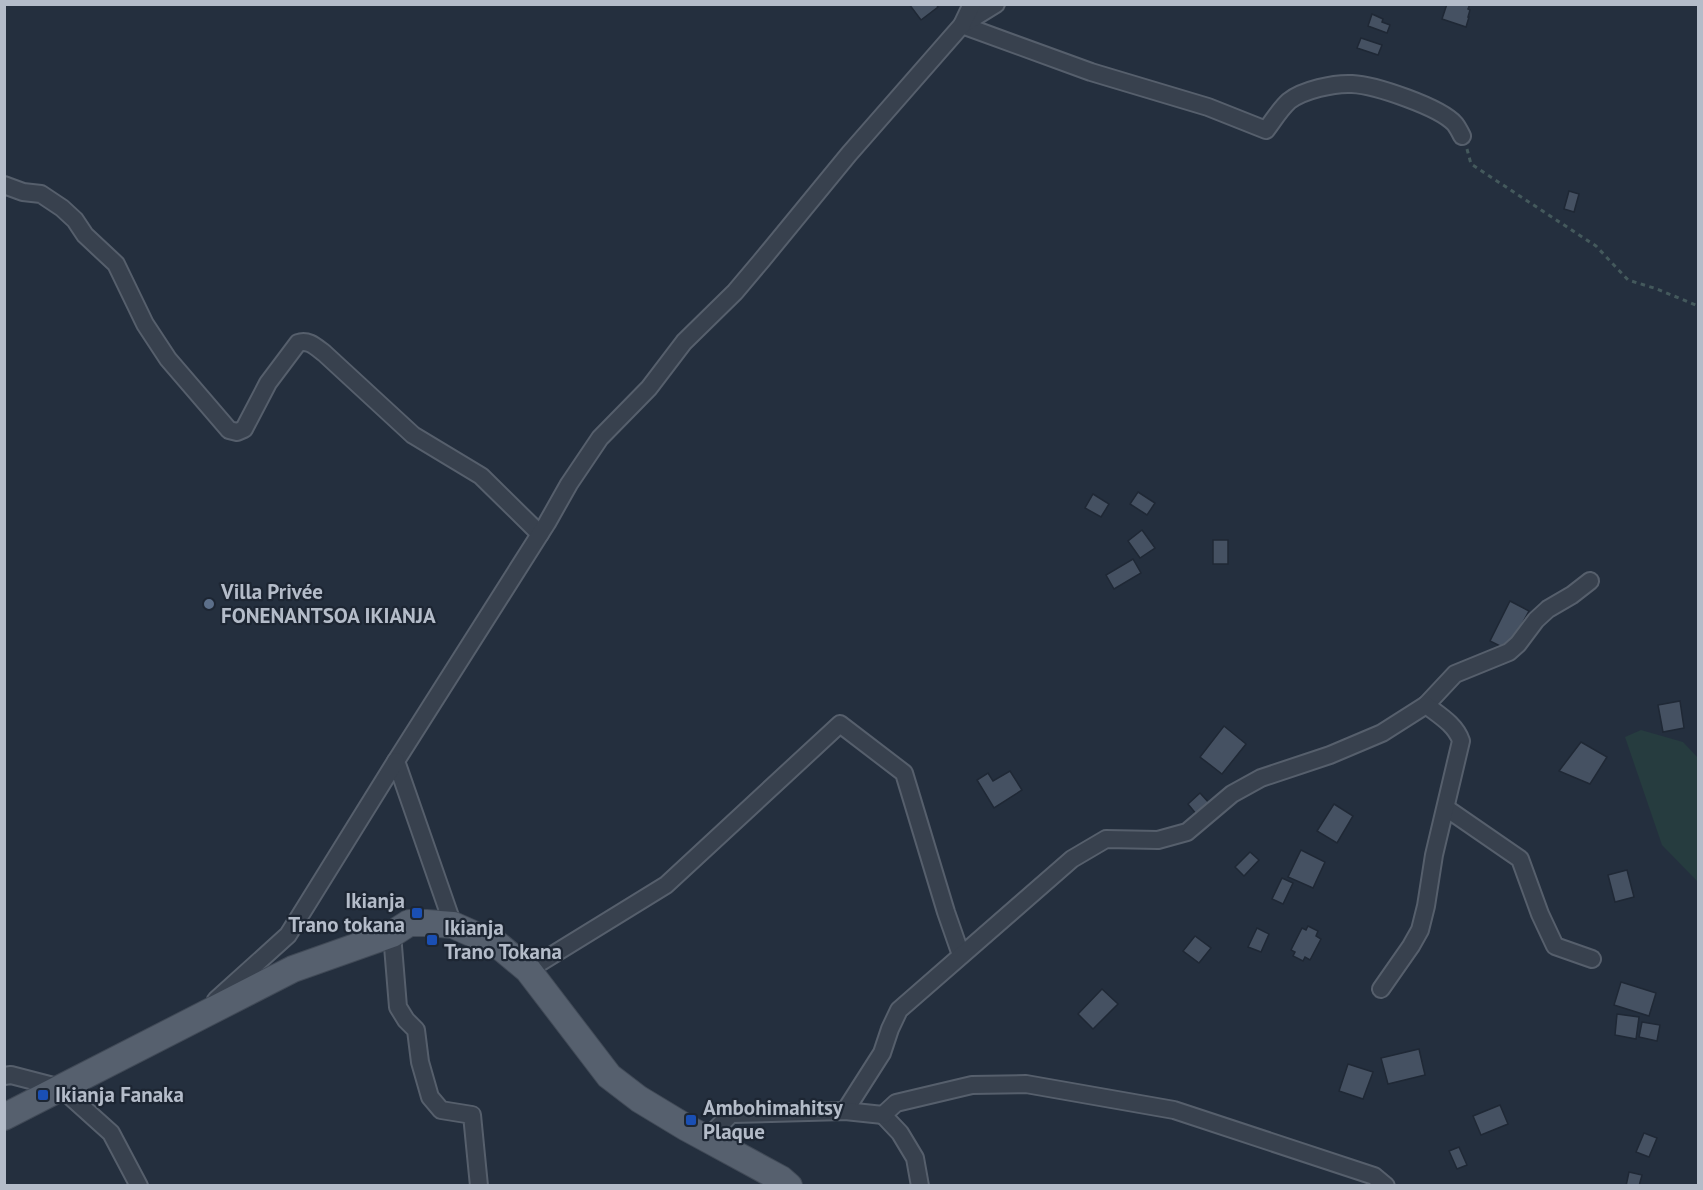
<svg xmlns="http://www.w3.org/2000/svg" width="1703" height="1190" font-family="'PT Sans',sans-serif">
	<rect width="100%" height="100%" fill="#242f3e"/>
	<!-- green -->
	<polygon fill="#263c3f" points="1641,730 1683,742 1698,758 1698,882 1662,845 1625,737"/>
	<!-- building -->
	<g fill="#455162" stroke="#1f2835" stroke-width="1.5">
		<polygon points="909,4 936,4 938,7 921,20"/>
		<polygon points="1447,4 1470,4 1468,9 1470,10 1468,17 1469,17 1466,27 1442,19"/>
		<polygon points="1372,14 1383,19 1382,22 1390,25 1387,33 1368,26"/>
		<polygon points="1361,38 1382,45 1378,55 1357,48"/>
		<polygon points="1569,191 1579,194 1574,212 1564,209"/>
		<polygon points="1138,492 1155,503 1147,515 1130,504"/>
		<polygon points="1093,494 1109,504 1101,517 1085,508"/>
		<polygon points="1142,530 1155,548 1140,558 1128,541"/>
		<rect x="1213" y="540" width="15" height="24"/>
		<polygon points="1133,559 1141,573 1114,589 1106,575"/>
		<polygon points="1510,601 1529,611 1508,650 1490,641"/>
		<polygon points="1680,701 1684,728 1663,732 1658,705"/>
		<polygon points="1224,726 1246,744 1222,774 1200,757"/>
		<polygon points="1581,742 1607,757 1590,784 1559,771"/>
		<polygon points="1010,771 1022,790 994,808 977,780 988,773 993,781"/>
		<polygon points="1200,793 1210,804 1197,815 1188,804"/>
		<polygon points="1334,804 1353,816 1337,843 1317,831"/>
		<polygon points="1301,850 1325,862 1313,888 1288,877"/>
		<polygon points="1250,852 1259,860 1244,876 1235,867"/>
		<polygon points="1627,870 1634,897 1615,902 1608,875"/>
		<polygon points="1282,878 1293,883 1283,904 1272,899"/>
		<polygon points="1308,926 1318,931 1316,936 1321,939 1310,960 1305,957 1303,961 1293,956 1295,952 1291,950 1302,928 1306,930"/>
		<polygon points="1257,928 1269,934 1261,952 1248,947"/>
		<polygon points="1195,936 1211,948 1199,963 1183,951"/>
		<polygon points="1621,982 1656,993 1649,1016 1614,1005"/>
		<polygon points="1102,989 1118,1004 1093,1029 1078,1014"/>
		<polygon points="1617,1014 1639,1017 1636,1039 1615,1035"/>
		<polygon points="1642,1022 1660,1025 1657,1041 1639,1037"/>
		<polygon points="1419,1049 1425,1075 1388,1084 1381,1058"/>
		<polygon points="1348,1064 1373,1072 1363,1099 1339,1091"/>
		<polygon points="1500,1105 1508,1124 1481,1135 1473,1116"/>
		<polygon points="1644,1133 1657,1138 1649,1157 1636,1152"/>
		<polygon points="1459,1147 1467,1165 1457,1169 1449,1151"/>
		<polygon points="1629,1172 1642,1175 1639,1186 1626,1186"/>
	</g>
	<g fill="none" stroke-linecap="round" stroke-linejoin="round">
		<!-- minor casing -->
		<g stroke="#565f6c" stroke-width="20">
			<g id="minor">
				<path d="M962 25 1091 72 1208 107 1266 130C1273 121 1280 109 1289 101 1303 90 1334 83 1352 84 1375 85 1440 107 1455 124 1458 128 1460 132 1462 136"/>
				<polyline points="962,25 996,4"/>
				<path d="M4 185 23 192 41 194 62 208 75 220 85 235 116 264 145 324 168 359 229 430 237 432 244 429 268 383 298 343C308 339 316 347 324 353L413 435 481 476 540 534"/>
				<polyline points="1426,705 1455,674 1509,652 1518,644 1536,620 1548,609 1572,595 1590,581"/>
				<polyline points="1446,808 1520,859 1540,914 1555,946 1592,959"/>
				<polyline points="453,925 396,761 547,523 569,484 600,438 649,388 684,342 735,292 762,260 849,154 962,25 972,4"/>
				<polyline points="392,934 398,1007 406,1020 416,1030 420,1062 430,1097 441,1110 472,1115 479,1186"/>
				<polyline points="528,970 666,885 840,724 904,773 946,912 961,955"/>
				<polyline points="216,1000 288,935 396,761"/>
				<polyline points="4,1076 11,1075 61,1088 111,1133 139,1186"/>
				<path d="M845 1111 882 1053 890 1029 899 1010 1072 859 1106 839 1158 840 1187 832 1232 794 1261 778 1330 755 1382 733 1426 705C1439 715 1456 725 1461 741L1434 855 1426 906 1420 930 1411 946 1381 989"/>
				<polyline points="883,1115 900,1133 915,1158 920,1186"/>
				<polyline points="707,1138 731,1114 845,1111 883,1115 896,1103 972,1085 1026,1084 1174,1110 1374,1176 1386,1186"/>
			</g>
		</g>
		<!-- primary casing -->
		<g stroke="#414a57" stroke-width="28">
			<polyline id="primary" points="4,1117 293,969 392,934 409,923 426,923 453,925 498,945 528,970 609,1076 639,1099 687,1128 781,1179 789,1186"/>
		</g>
		<!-- path -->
		<polyline stroke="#44595c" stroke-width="3" stroke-dasharray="4.5 4.5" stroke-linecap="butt" points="1467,149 1471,164 1596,246 1628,280 1657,289 1698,306"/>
		<!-- minor -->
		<use href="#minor" stroke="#38414e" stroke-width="16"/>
		<!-- primary -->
		<use href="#primary" stroke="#56606e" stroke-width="26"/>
	</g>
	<!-- markers -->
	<circle fill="#5c6f8a" stroke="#1d2633" stroke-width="2" cx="209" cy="604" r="6"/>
	<g fill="#1a4fb4" stroke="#1d2633" stroke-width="2">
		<rect x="411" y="907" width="12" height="12" rx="3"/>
		<rect x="426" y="934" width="12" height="12" rx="3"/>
		<rect x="37" y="1089" width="12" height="12" rx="3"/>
		<rect x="685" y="1114" width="12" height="12" rx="3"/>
	</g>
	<g text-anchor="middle" stroke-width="4.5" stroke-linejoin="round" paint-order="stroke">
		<!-- poi labels -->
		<g font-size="21" font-weight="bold" fill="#b4bcc9" stroke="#1d2633" text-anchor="start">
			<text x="221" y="599">Villa Privée<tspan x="221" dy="24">FONENANTSOA IKIANJA</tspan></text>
			<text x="405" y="908" text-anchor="end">Ikianja<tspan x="405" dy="24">Trano tokana</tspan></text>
			<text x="444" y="935">Ikianja<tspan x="444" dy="24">Trano Tokana</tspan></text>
			<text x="55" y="1102">Ikianja Fanaka</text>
			<text x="703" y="1115">Ambohimahitsy<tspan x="703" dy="24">Plaque</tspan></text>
		</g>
	</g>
	<!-- border -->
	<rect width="1703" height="1190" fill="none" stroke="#b4bcc9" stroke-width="12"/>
</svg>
